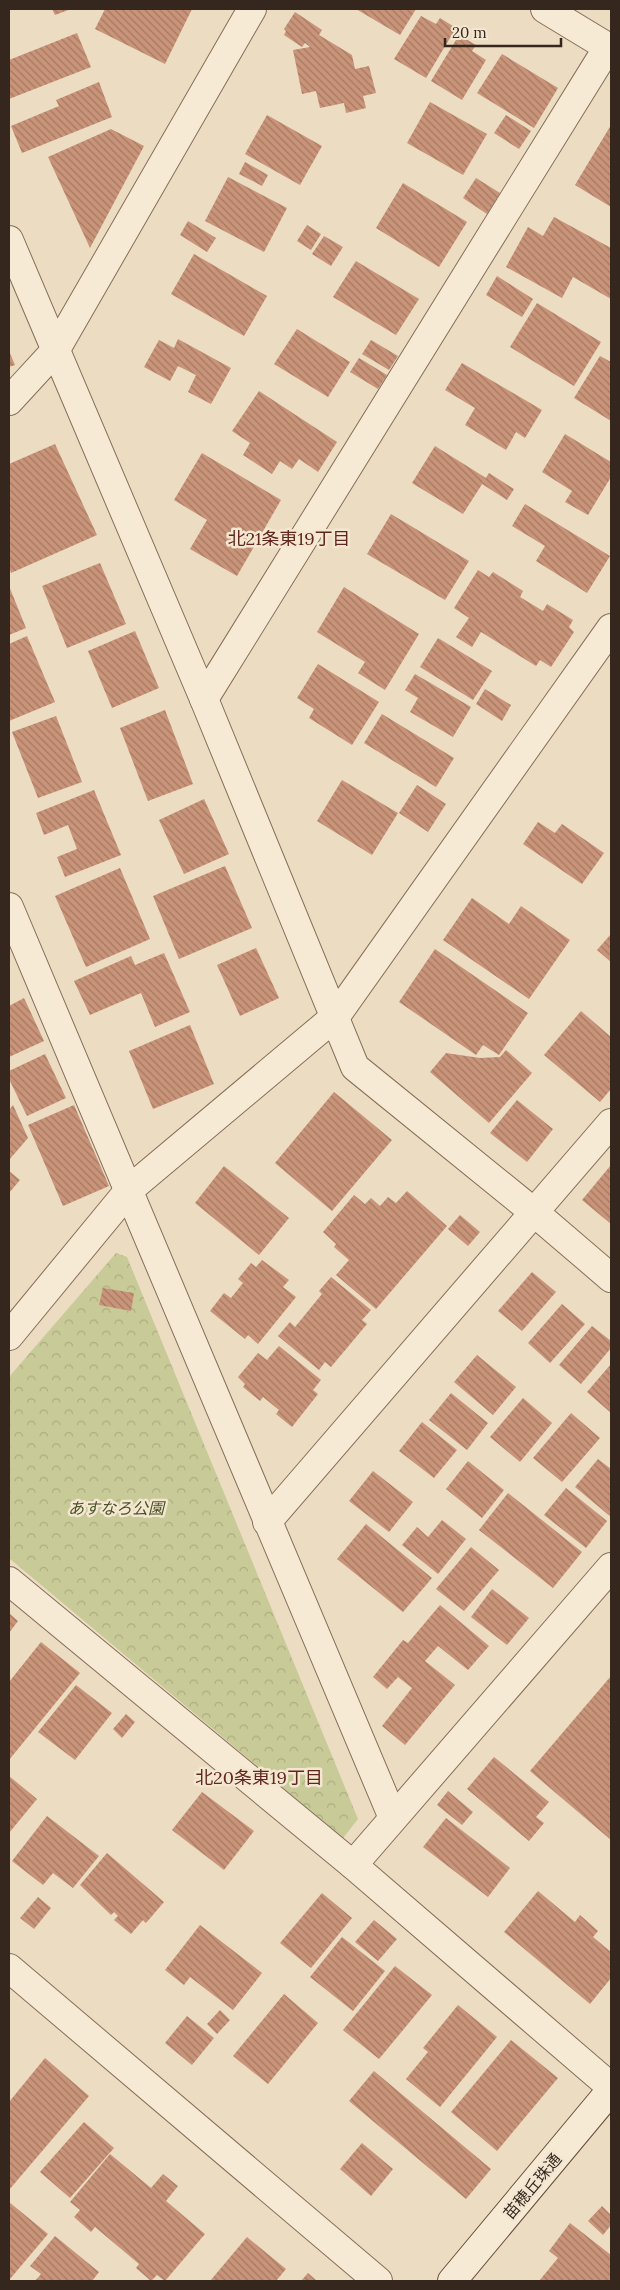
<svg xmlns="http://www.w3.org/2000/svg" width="620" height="2290" font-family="Lora,'Noto Sans JP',serif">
	<defs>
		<pattern id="forest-crowns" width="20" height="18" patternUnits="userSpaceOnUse" patternTransform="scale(1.25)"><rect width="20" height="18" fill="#c8ca97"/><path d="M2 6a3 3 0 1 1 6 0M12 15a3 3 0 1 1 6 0" fill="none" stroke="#acae82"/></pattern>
		<pattern id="building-back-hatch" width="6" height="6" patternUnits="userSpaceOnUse" patternTransform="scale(1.25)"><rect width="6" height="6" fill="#c99479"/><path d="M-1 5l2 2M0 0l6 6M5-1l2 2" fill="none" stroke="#a47963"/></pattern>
	</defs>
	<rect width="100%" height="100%" fill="#ecdcc2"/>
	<!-- forest -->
	<polygon fill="url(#forest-crowns)" points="116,1253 127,1257 358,1819 343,1838 9,1558 9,1377"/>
	<!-- building -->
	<g fill="url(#building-back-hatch)">
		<polygon points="52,9 71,9 55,15"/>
		<polygon points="105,9 192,9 165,64 95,29"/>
		<polygon points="356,9 416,9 400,35"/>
		<polygon points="295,12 322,30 319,35 352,55 355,69 369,66 376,93 363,96 366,108 346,113 344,103 320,108 316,91 302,94 293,50 310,47 305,43 302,47 284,35 286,31 284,29"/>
		<polygon points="421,16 436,24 440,18 456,28 426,78 394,59"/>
		<polygon points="77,33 91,67 9,99 9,60"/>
		<polygon points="459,35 476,45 472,51 486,60 462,100 431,81"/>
		<polygon points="502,54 558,88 534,128 477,93"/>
		<polygon points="99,82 112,117 22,153 11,126 59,106 56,100"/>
		<polygon points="430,102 487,134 463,175 407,143"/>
		<polygon points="267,115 322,146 300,185 245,154"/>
		<polygon points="506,115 531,131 519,149 494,133"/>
		<polygon points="611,125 611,207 575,185"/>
		<polygon points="111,129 144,146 90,248 48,157"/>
		<polygon points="245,162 268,175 262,186 239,174"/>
		<polygon points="228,177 287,208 264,252 205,221"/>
		<polygon points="476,178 500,193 487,214 463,198"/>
		<polygon points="403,183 467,222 439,267 376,228"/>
		<polygon points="554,217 611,248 611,299 573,277 562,298 506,267 528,227 543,236"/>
		<polygon points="188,221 216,238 207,252 180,235"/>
		<polygon points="307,225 321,234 311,250 297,241"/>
		<polygon points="324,236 343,247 331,266 312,254"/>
		<polygon points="194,254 267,296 244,336 171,294"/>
		<polygon points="356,261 419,299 396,335 333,297"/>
		<polygon points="497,276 533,299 522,317 486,295"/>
		<polygon points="537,303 601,342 574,386 510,347"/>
		<polygon points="297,329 350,362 328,397 274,364"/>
		<polygon points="178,339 231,368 211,404 188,392 196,375 178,366 170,381 144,367 159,340 174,348"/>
		<polygon points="371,340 398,356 389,370 362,354"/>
		<polygon points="9,351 15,365 9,367"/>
		<polygon points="600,356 611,362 611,421 574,398"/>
		<polygon points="359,358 387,375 378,389 350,372"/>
		<polygon points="462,363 542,410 525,438 516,432 506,450 465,425 475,408 445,390"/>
		<polygon points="259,391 337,442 318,472 299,459 292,469 280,461 272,474 243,455 250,443 232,431"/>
		<polygon points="565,434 611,462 611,477 588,515 565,502 572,491 542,472"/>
		<polygon points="55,444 97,535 11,573 9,567 9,464"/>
		<polygon points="435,446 486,478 463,514 412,483"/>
		<polygon points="202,453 281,500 237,576 190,549 207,520 174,500"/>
		<polygon points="489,473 514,489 507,500 482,484"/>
		<polygon points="525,504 610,556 587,593 536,561 545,546 512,526"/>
		<polygon points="391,514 469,561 445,600 367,554"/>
		<polygon points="100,563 126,624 67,648 42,586"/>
		<polygon points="478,570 489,577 493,572 523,591 520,597 543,611 547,604 573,620 569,627 574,632 551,667 540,660 536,666 481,632 472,647 456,637 469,618 454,608"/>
		<polygon points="9,586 26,628 9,635"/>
		<polygon points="344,587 419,634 385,690 358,673 365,662 317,632"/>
		<polygon points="135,631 159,688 112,708 88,651"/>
		<polygon points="27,636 55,702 9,721 9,644"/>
		<polygon points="438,638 492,671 473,700 420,667"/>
		<polygon points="318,664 379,702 352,745 309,718 314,709 297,698"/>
		<polygon points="415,674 471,707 453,737 410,712 418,698 405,690"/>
		<polygon points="485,689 511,705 502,721 476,704"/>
		<polygon points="165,710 193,784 148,801 120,728"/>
		<polygon points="382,714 454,758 436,787 364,743"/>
		<polygon points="56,716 82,782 38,798 12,732"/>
		<polygon points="342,780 398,813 372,855 317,821"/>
		<polygon points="417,785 446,804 428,832 399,813"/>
		<polygon points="94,790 121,855 65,877 57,857 77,849 68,825 44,835 36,813"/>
		<polygon points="204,799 229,854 184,874 159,820"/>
		<polygon points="538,822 555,833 562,824 604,853 582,884 523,844"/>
		<polygon points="225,866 252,928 179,959 153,896"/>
		<polygon points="120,868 150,939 86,967 55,896"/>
		<polygon points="472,898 509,924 521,906 570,940 529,999 443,940"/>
		<polygon points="611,934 611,962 597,950"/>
		<polygon points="256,948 279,998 240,1016 217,965"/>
		<polygon points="435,949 528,1013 499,1055 483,1045 476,1055 399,1002"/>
		<polygon points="164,953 190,1012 155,1027 141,993 90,1015 74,981 131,956 135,965"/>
		<polygon points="24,998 44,1041 9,1057 9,1006"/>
		<polygon points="581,1011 611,1037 611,1089 600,1102 544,1055"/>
		<polygon points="190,1025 214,1084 153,1109 129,1051"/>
		<polygon points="506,1050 532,1073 489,1123 430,1072 446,1053 480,1058 500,1057"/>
		<polygon points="45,1054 66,1098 27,1116 9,1079 9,1071"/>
		<polygon points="334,1092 392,1140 332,1211 275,1163"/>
		<polygon points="517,1100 553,1129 527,1162 490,1133"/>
		<polygon points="13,1105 28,1138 9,1160 9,1110"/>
		<polygon points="74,1105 109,1186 63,1206 28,1125"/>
		<polygon points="611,1165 611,1224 582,1200"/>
		<polygon points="224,1166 289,1218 259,1255 195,1203"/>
		<polygon points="9,1171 20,1180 9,1193"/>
		<polygon points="407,1191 447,1226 376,1309 336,1275 349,1260 334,1247 336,1244 323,1232 354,1195 365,1204 371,1198 380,1206 388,1197 396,1203"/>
		<polygon points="460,1215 480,1232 468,1246 448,1229"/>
		<polygon points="262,1260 289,1280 283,1287 296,1297 258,1344 248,1335 245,1339 210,1311 224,1293 231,1298 243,1283 238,1279 251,1263 256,1267"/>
		<polygon points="532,1272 556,1292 522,1331 498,1311"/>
		<polygon points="331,1277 371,1310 362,1320 367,1324 331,1367 325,1362 319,1370 278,1336 290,1322 295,1327 322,1294 319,1291"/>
		<polygon points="103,1288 134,1293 131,1311 99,1305"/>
		<polygon points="562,1304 585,1324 550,1363 528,1343"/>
		<polygon points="592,1326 611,1341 611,1348 581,1384 559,1365"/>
		<polygon points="279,1346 321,1380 313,1390 318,1394 292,1427 276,1414 279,1410 263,1397 260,1401 243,1387 245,1384 238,1377 258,1353 267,1360"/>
		<polygon points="477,1355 516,1387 493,1415 454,1382"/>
		<polygon points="611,1364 611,1413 587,1392"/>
		<polygon points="451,1393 488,1423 467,1450 429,1420"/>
		<polygon points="523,1398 552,1423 520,1462 490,1437"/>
		<polygon points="571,1413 600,1438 562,1482 533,1458"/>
		<polygon points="422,1422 457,1450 434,1478 399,1451"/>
		<polygon points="598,1459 611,1469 611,1517 575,1487"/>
		<polygon points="468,1461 504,1490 482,1518 446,1489"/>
		<polygon points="373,1471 413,1502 389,1532 349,1501"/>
		<polygon points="566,1488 607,1521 586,1548 544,1515"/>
		<polygon points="508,1493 582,1552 553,1588 479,1530"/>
		<polygon points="442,1520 466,1539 438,1574 402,1545 417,1527 428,1537"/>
		<polygon points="366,1524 432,1578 403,1612 337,1559"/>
		<polygon points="471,1547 499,1570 464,1611 436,1589"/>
		<polygon points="492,1589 529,1618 507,1645 471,1617"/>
		<polygon points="440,1605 489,1646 468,1670 438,1646 425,1661 455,1685 405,1745 382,1726 412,1688 398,1677 387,1689 373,1677 403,1640 408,1643"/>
		<polygon points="9,1613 18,1621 9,1633"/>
		<polygon points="41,1642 80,1673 9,1760 9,1682"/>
		<polygon points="611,1676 611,1840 530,1771"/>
		<polygon points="76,1685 112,1713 75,1760 38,1732"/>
		<polygon points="126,1714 135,1722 122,1738 113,1729"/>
		<polygon points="494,1757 549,1802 536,1817 544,1823 529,1841 467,1789"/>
		<polygon points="9,1776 37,1799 9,1833"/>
		<polygon points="448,1791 473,1812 462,1825 437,1805"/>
		<polygon points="202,1792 254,1831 224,1870 172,1830"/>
		<polygon points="47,1816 99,1856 73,1888 53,1873 43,1885 12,1861"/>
		<polygon points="446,1818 510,1868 488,1897 423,1847"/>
		<polygon points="107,1853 164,1902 146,1923 143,1920 131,1934 114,1920 118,1916 114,1912 111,1915 80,1885"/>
		<polygon points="538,1891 575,1922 580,1915 598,1931 593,1937 611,1952 611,1978 590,2004 504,1932"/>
		<polygon points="322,1893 352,1918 311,1968 280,1943"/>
		<polygon points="38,1897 51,1908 34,1929 20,1918"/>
		<polygon points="374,1920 397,1939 378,1961 355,1942"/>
		<polygon points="200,1925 262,1973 233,2010 190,1977 184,1985 165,1970"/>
		<polygon points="342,1937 385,1971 353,2011 310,1977"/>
		<polygon points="395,1966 432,1995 379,2059 343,2030"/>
		<polygon points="284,1994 318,2023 268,2084 233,2056"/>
		<polygon points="458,2005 497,2037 440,2107 406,2079 428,2052 423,2048"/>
		<polygon points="220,2010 230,2020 217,2034 207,2024"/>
		<polygon points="187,2016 214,2038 192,2065 165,2043"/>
		<polygon points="511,2040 558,2078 497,2151 451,2112"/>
		<polygon points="45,2058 89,2096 9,2190 9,2102"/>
		<polygon points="374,2071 491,2169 466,2199 349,2101"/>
		<polygon points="84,2122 114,2148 70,2198 40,2172"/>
		<polygon points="362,2143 393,2169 371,2196 340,2169"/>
		<polygon points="110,2154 151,2188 163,2174 178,2186 166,2201 205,2234 165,2281 157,2275 151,2281 136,2268 139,2264 95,2227 91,2232 74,2217 80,2210 70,2202"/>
		<polygon points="9,2202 48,2234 10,2279 9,2278"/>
		<polygon points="602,2206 611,2215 611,2225 603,2235 588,2221"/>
		<polygon points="570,2223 611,2255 611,2281 539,2281 558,2258 549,2251"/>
		<polygon points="55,2236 99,2272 92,2281 35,2281 41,2274 30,2266"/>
		<polygon points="247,2237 286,2269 276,2281 210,2281"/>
		<polygon points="308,2273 317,2281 301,2281"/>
	</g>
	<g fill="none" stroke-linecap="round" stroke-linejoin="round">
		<!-- street casing -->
		<g stroke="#856e5a" stroke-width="30">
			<g id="street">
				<polyline points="545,9 611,49"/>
				<polyline points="9,240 204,699 355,1067 535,1213 611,1278"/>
				<polyline points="9,401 55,351 252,9"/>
				<polyline points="204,699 608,47"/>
				<path d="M9 907C139 1210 264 1515 393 1818"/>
				<polyline points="9,1336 130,1189 336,1016 611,628"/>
				<polyline points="267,1522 611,1123"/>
				<polyline points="9,1581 353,1865 611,2087"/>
				<polyline points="353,1865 611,1567"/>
				<polyline points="9,1968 378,2281"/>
			</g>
		</g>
		<!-- secondary casing -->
		<g stroke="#674f3d" stroke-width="30">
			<polyline id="secondary" points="452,2281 611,2090"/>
		</g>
		<!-- street -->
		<use href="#street" stroke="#f7ead5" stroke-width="28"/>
		<!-- secondary -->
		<use href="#secondary" stroke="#f7ead5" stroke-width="28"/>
	</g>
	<g text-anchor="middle" stroke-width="5" stroke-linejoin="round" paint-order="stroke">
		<!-- park labels -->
		<g font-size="16" font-style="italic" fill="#4a5125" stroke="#f4e7d1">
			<text x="116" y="1514">あすなろ公園</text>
		</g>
		<!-- street labels -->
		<g font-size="16" fill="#36271e" stroke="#f4e7d1">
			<text transform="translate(532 2186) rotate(-50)" y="6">苗穂丘珠通</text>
		</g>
		<!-- neighbourhood labels -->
		<g font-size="18" fill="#61271f" stroke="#f4e7d1">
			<text x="289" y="545">北21条東19丁目</text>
			<text x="259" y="1784">北20条東19丁目</text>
		</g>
	</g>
	<!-- border -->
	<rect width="620" height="2290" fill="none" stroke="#36271e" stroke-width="20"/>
	<!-- scale -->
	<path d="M445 38v8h116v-8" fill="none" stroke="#36271e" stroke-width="2.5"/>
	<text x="452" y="38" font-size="15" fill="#36271e" stroke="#f4e7d1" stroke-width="4" paint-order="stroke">20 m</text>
</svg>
